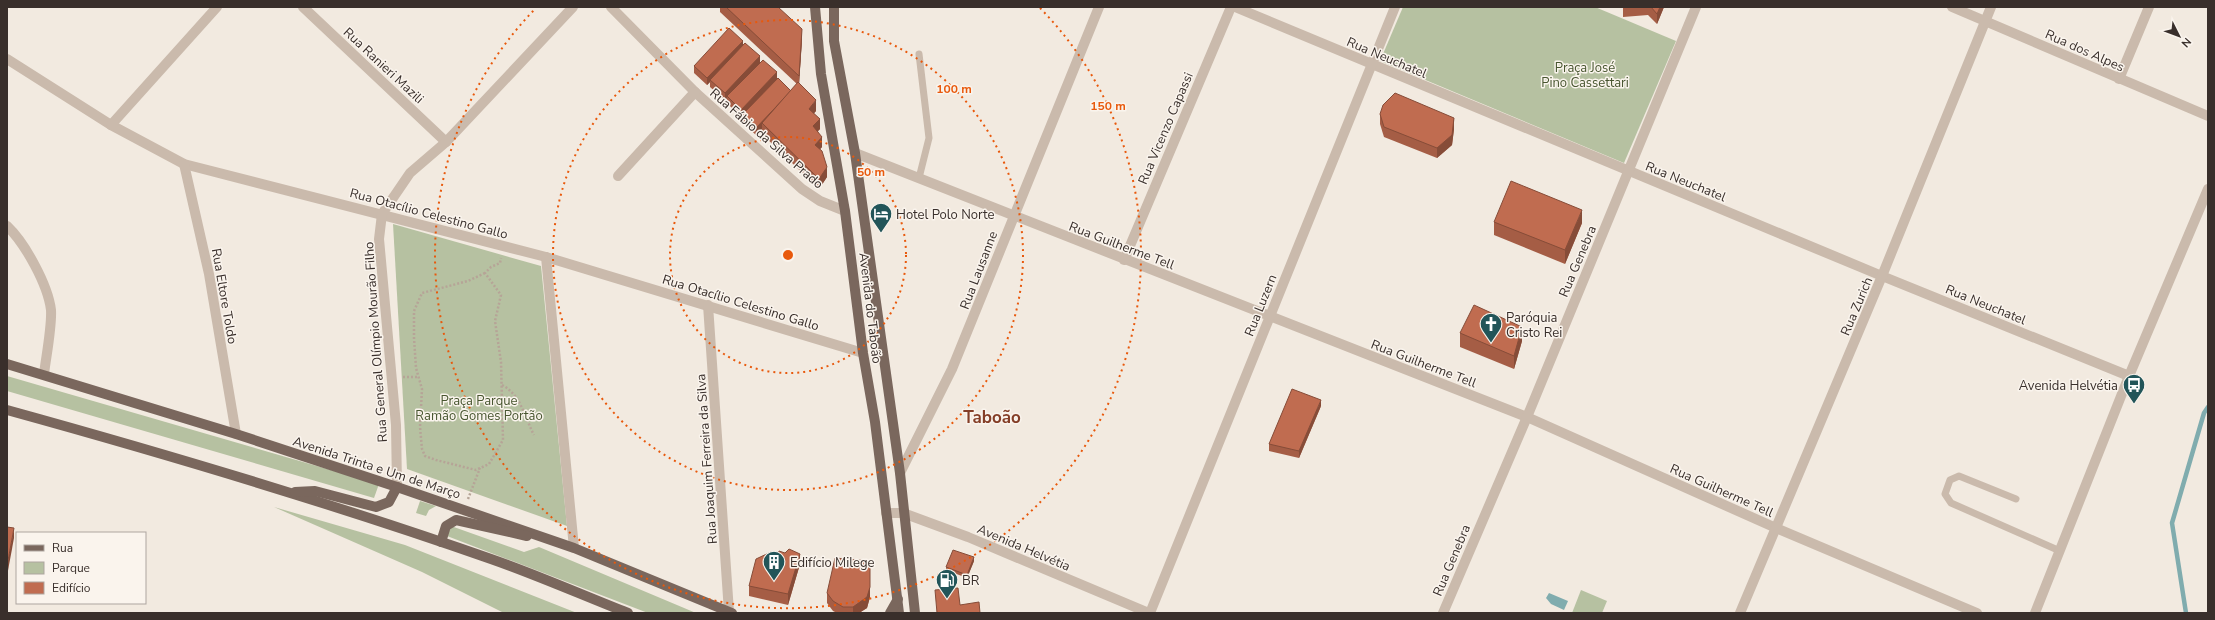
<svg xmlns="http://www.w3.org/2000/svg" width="2215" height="620" font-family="'Nunito Sans',sans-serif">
	<rect width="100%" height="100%" fill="#f2eae0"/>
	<!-- green -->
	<g fill="#b6c1a1">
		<polygon points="1403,7 1595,7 1676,41 1624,163 1380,61"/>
		<polygon points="393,224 541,266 567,526 407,469"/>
		<polygon points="7,376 379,484 374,498 7,391"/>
		<polygon points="420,501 436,506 429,510 426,516 416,513"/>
		<polygon points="274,507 405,545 577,613 504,613 422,572"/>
		<polygon points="451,526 524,552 539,547 696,613 648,613 447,536"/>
		<polygon points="1581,590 1607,601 1602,613 1572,613"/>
	</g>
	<!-- water -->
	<polygon fill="#80acae" points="1549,593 1568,601 1564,610 1551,604 1546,598"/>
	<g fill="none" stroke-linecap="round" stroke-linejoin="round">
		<!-- stream -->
		<polyline stroke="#80acae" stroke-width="4.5" points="2186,613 2172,523 2204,413 2208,407"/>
		<!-- path -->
		<g stroke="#b6a497" stroke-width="2.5" stroke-dasharray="2 2" stroke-linecap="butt">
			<polyline points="485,273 468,281 422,293 414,311 414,338 416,368 422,389 420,427 422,449 425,456 436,460 476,470 489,464 503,440 501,362 495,321 501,295 485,273 491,267 500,263 501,258"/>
			<polyline points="403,377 419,377"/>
			<path d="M502 385C521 395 524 416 534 435"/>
			<polyline points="468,499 480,468"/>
		</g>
		<!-- lane -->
		<g stroke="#cabaac" stroke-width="7">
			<polyline points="919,178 929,138 919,54"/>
			<polyline points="2016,499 1959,476 1950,480 1945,494 1951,503 2060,551"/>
		</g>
		<!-- street -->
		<g stroke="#cabaac" stroke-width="10">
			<polyline points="303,7 446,142"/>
			<polyline points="611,7 695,92 802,189 820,201 845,211"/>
			<polyline points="1235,7 1882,276 2129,376"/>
			<polyline points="1952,7 2208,116"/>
			<polyline points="7,59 111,125 184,164 546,257 863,353"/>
			<polyline points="2119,79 2149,7"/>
			<polyline points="111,125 217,7"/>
			<polyline points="855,153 1527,417 1776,528 1977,613"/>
			<polyline points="184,164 209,274 236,434"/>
			<polyline points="618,176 695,92"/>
			<path d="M7 226C25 243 48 285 51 310 52 327 46 357 44 374"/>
			<polyline points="546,257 574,548"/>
			<polyline points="1124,260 1231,7"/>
			<polyline points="708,305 729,612"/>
			<polyline points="900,473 952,369 1099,7"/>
			<polyline points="397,487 396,425 379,239 382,214 410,173 446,142 573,7"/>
			<polyline points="886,513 903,513 968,537 1149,613"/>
			<polyline points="1150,613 1395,7"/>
			<polyline points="1443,613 1527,417 1696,7"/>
			<polyline points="1740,613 1882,276 1991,7"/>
			<polyline points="2035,613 2129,376 2208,189"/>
		</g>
		<!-- primary -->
		<g stroke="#7a675d" stroke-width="10">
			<polyline points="815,7 821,74 845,211 863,353 875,422 899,613"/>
			<polyline points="834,7 834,41 855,153 900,473 915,613"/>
			<polyline points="7,364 236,434 397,487 574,548 732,613"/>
			<path d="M7 410C170 455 331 503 491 559 537 575 582 595 628 613"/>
			<polyline points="295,492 315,491 376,507 389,502 397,487"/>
			<polyline points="441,542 446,526 456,520 527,536"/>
			<polyline points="890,613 898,599"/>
		</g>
	</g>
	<!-- wall -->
	<g fill="#a55d45">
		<polygon points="720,7 778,7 802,39 799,83 816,111 814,113 820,129 818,131 822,147 820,149 827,177 819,189 762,134 762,129 756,135 742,122 742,115 741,117 727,103 727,98 725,100 710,87 710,82 707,85 694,73 694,66 743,44 760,63 791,91 797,84 720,12"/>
		<polygon points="1623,7 1664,7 1657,24 1648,15 1623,17"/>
		<polygon points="1380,114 1454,129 1452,145 1437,158 1384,137 1380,124"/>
		<polygon points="1494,222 1582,223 1565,264 1494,235"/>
		<polygon points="1460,333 1522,341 1514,369 1460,347"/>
		<polygon points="1321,406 1299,458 1269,451 1269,444"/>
		<polygon points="776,556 800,564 788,605 749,596 749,586"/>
		<polygon points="974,561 967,578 946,570 946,567"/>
		<polygon points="827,593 870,597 867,608 859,613 837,613 833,611 827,603"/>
	</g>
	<!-- shaded-wall -->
	<g fill="#864c38">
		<polygon points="1660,7 1664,7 1657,24 1657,14"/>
		<polygon points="802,29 802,39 799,86 799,76"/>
		<polygon points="743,41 743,48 710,80 710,82 707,85 707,78"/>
		<polygon points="760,56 760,63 727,96 727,98 725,100 725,93"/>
		<polygon points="777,72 777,79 741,117 741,110"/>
		<polygon points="791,91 762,123 762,129 756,135 756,128"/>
		<polygon points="816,100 816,111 809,119 809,109"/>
		<polygon points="1454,118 1454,129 1452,145 1437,158 1437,148"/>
		<polygon points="820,119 820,129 813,136 813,126"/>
		<polygon points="822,137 822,147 815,155 815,145"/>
		<polygon points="827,167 827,177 819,189 819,179"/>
		<polygon points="1582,210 1582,223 1565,264 1565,250"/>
		<polygon points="1522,327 1522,341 1514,369 1514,356"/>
		<polygon points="1321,400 1321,406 1299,458 1299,451"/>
		<polygon points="14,528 14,538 7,576 7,566"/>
		<polygon points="800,554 800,564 788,605 788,594"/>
		<polygon points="974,557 974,561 967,578 967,575"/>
		<polygon points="870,587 870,597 867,608 859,613 853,613 853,607"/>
	</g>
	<!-- building -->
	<g fill="#c06c50" stroke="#864c38">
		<polygon points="726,7 778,7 802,29 799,76"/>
		<polygon points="1651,7 1660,7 1657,14"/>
		<polygon points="729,28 743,41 707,78 694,66"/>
		<polygon points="745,43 760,56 725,93 710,80"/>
		<polygon points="763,60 777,72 741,110 727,96"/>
		<polygon points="778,78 791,91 756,128 742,115"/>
		<polygon points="798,82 816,100 809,109 820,119 813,126 822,137 815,145 822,151 827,167 819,179 762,123"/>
		<polygon points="1395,93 1454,118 1452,135 1437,148 1384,127 1380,114 1383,105"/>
		<polygon points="1511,181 1582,210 1565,250 1494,222"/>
		<polygon points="1474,305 1522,327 1514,356 1460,333"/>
		<polygon points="1292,389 1321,400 1299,451 1269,444"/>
		<polygon points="7,527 14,528 7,566"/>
		<polygon points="789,549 800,554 788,594 749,586 756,559 771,552 776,556 779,551 785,553"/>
		<polygon points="953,550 974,557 967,575 946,567"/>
		<polygon points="835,558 870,561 870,587 867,597 853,607 843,607 833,601 827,593"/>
		<polygon points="958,588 960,605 979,602 980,613 937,613 935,590"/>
	</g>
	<!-- distance rings -->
	<g fill="none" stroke="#e8590c" stroke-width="2" stroke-dasharray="2 4">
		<circle cx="788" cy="255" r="118"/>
		<circle cx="788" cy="255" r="235"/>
		<path d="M1040 8A353 353 0 1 1 536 8"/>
	</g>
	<!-- icons -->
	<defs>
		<g id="hotel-pin" transform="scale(1.15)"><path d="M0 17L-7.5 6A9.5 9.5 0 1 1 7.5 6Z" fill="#225559" stroke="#faf4ed"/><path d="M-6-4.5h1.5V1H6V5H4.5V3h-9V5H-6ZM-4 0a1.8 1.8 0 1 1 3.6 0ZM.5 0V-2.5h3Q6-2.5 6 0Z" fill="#fff"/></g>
		<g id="church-pin" transform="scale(1.15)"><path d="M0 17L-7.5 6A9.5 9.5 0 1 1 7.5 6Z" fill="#225559" stroke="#faf4ed"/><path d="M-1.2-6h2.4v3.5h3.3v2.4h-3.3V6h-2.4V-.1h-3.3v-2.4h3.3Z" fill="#fff"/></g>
		<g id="bus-pin" transform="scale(1.15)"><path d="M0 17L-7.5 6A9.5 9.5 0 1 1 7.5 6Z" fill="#225559" stroke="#faf4ed"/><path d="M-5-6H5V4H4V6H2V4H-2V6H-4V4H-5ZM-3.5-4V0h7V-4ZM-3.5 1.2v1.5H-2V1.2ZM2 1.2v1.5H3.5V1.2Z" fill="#fff"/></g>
		<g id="building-pin" transform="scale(1.15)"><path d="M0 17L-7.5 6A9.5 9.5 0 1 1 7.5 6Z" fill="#225559" stroke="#faf4ed"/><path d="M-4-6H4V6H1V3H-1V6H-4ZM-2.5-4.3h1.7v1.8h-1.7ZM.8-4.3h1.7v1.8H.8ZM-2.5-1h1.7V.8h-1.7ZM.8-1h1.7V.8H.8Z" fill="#fff"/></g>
		<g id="fuel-pin" transform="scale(1.15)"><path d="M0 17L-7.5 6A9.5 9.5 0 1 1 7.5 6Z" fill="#225559" stroke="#faf4ed"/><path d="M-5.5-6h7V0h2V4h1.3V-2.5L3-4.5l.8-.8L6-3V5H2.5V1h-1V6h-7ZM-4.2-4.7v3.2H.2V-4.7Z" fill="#fff"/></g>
	</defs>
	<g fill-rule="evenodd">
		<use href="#hotel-pin" x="881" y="214"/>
		<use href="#church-pin" x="1491" y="324"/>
		<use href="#bus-pin" x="2134" y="385"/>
		<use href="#building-pin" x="774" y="562"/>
		<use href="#fuel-pin" x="947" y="580"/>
	</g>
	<g text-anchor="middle" stroke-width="3" stroke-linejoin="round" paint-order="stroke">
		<!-- street labels -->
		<g font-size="13" fill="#392f2b" stroke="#faf4ed">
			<text transform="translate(2085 50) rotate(24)" y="5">Rua dos Alpes</text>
			<text transform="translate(1387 57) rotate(23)" y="5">Rua Neuchatel</text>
			<text transform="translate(384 65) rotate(43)" y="5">Rua Ranieri Mazili</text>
			<text transform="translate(1165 128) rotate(-67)" y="5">Rua Vicenzo Capassi</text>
			<text transform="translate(767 138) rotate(41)" y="5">Rua Fábio da Silva Prado</text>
			<text transform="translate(1686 181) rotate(22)" y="5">Rua Neuchatel</text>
			<text transform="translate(429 213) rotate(15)" y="5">Rua Otacílio Celestino Gallo</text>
			<text transform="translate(1122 245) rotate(21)" y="5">Rua Guilherme Tell</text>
			<text transform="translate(1577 261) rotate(-67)" y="5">Rua Genebra</text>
			<text transform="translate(978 270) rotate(-69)" y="5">Rua Lausanne</text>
			<text transform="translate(225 296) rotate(80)" y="5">Rua Eltore Toldo</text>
			<text transform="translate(741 302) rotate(17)" y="5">Rua Otacílio Celestino Gallo</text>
			<text transform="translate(1986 304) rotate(22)" y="5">Rua Neuchatel</text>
			<text transform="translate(1260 305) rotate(-68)" y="5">Rua Luzern</text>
			<text transform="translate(1856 306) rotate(-67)" y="5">Rua Zurich</text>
			<text transform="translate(871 308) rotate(83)" y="5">Avenida do Taboão</text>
			<text transform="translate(375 342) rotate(-94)" y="5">Rua General Olímpio Mourão Filho</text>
			<text transform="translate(1424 363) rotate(21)" y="5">Rua Guilherme Tell</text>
			<text transform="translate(706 459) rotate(-94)" y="5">Rua Joaquim Ferreira da Silva</text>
			<text transform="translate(377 467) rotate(18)" y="5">Avenida Trinta e Um de Março</text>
			<text transform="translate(1722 490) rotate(24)" y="5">Rua Guilherme Tell</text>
			<text transform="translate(1024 547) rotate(23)" y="5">Avenida Helvétia</text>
			<text transform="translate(1451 560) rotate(-67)" y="5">Rua Genebra</text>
		</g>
		<!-- park labels -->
		<g font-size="13" fill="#485630" stroke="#faf4ed">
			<text x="1585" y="72">Praça José<tspan x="1585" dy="15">Pino Cassettari</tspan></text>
			<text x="479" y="405">Praça Parque<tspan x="479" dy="15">Ramão Gomes Portão</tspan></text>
		</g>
		<!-- poi labels -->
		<g font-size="13" fill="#392f2b" stroke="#faf4ed" text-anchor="start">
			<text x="896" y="219">Hotel Polo Norte</text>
			<text x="1506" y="322">Paróquia<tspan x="1506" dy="15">Cristo Rei</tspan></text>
			<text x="2118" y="390" text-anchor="end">Avenida Helvétia</text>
			<text x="790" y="567">Edifício Milege</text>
			<text x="962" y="585">BR</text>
		</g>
		<!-- district labels -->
		<g font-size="17" font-weight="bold" fill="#843e27" stroke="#faf4ed">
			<text x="992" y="423">Taboão</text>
		</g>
	</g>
	<circle cx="788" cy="255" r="6" fill="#e8590c" stroke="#faf4ed" stroke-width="2"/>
	<g font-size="12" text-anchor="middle" font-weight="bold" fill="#e8590c" stroke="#faf4ed" stroke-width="3" stroke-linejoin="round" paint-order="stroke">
		<text x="954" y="93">100 m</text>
		<text x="1108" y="110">150 m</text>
		<text x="871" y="176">50 m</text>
	</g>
	<!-- border -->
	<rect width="2215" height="620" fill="none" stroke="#392f2b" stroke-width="16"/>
	<!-- legend -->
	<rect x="16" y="532" width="130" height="72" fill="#faf4ed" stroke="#ada59f"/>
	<rect x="24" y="545" width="20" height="6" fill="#7a675d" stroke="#ada59f"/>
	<text x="52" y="552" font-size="12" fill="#392f2b">Rua</text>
	<rect x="24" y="562" width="20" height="12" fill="#b6c1a1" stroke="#ada59f"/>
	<text x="52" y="572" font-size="12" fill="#392f2b">Parque</text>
	<rect x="24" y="582" width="20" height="12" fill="#c06c50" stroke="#ada59f"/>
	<text x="52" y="592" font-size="12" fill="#392f2b">Edifício</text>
	<!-- north arrow -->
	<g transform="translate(2179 36) rotate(132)" stroke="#faf4ed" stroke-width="3" paint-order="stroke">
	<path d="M0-3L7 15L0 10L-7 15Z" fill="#392f2b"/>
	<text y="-6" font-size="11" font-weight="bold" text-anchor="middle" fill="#392f2b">N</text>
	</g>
</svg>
